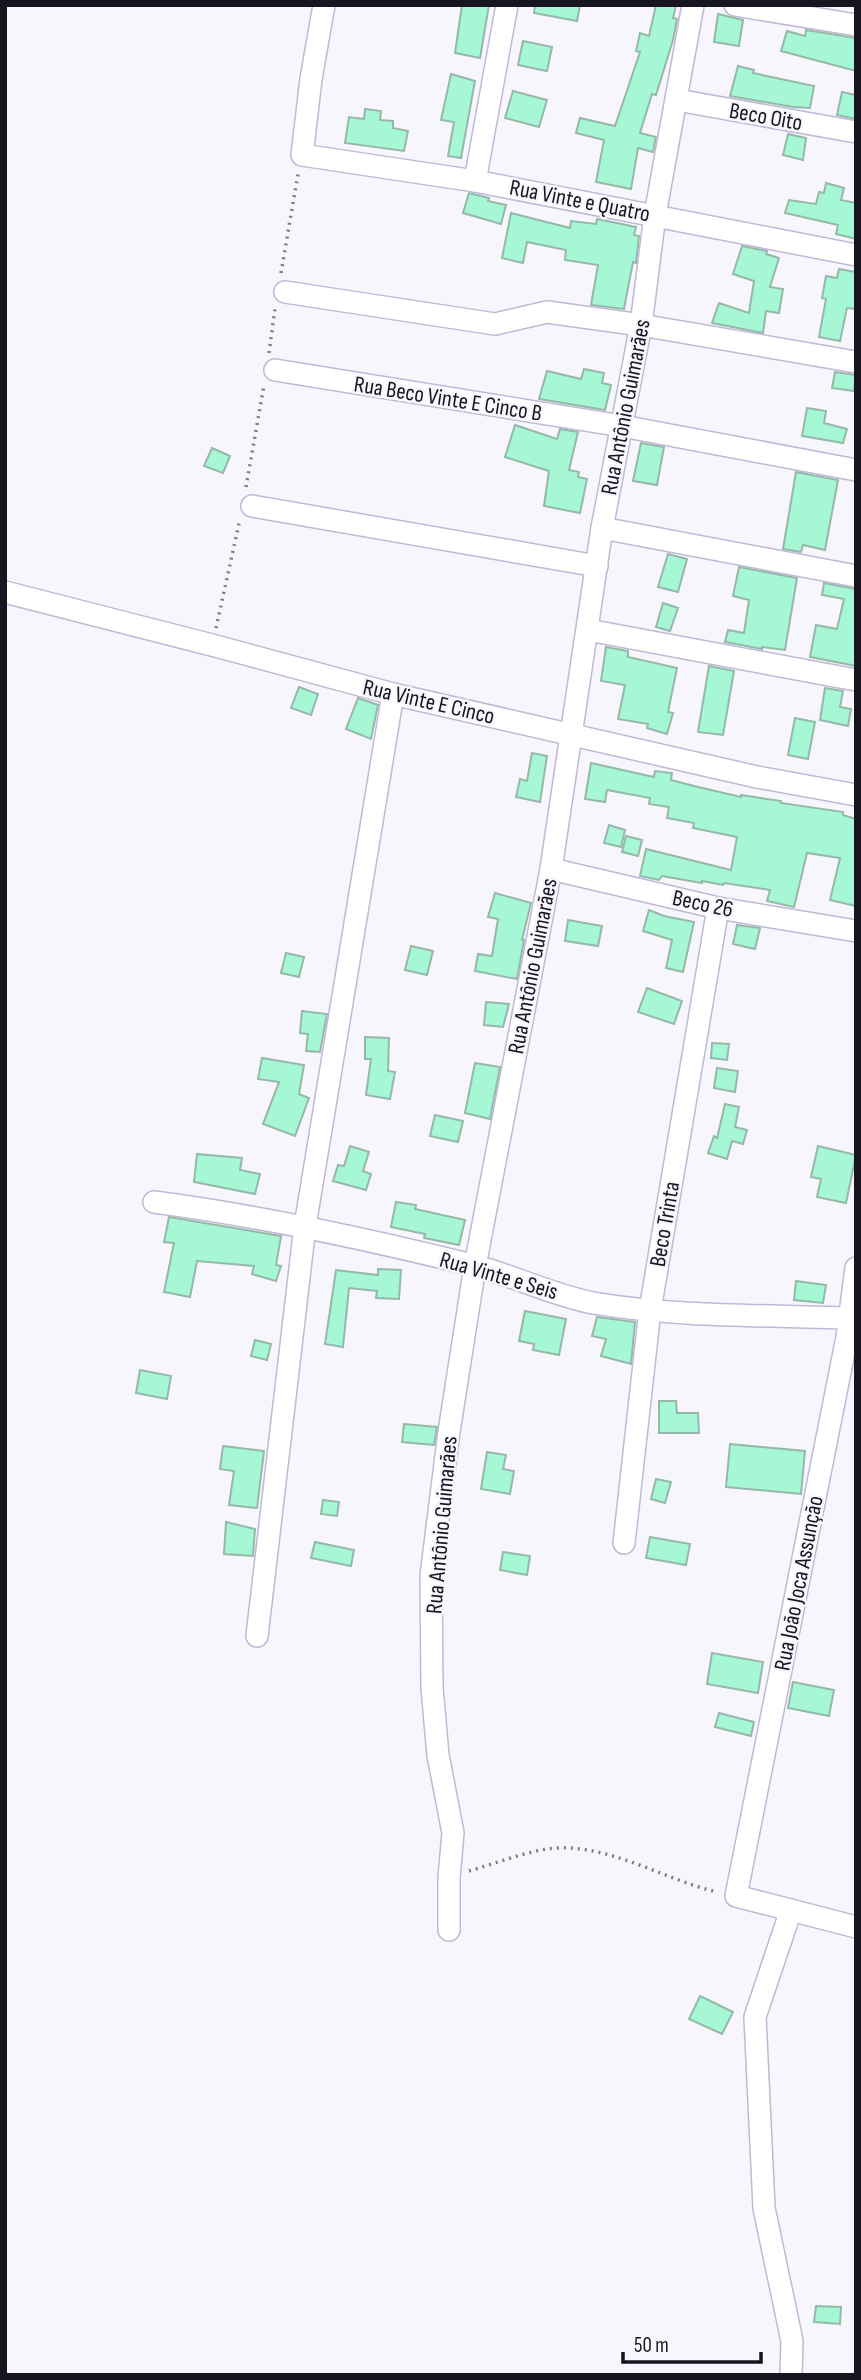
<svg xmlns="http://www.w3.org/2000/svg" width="861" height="2380" font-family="'Sofia Sans Condensed',sans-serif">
	<rect width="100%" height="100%" fill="#f7f6fc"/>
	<!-- building -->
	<g fill="#a6f7d5" stroke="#96b8a8" stroke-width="2">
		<polygon points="462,5 489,5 480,58 455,53"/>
		<polygon points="535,5 580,5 577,21 534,13"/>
		<polygon points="656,5 676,5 673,18 677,19 673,40 656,95 652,94 640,133 656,137 653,152 638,148 631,189 596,182 604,140 576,133 580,118 615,126 640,52 636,51 640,33 649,36"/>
		<polygon points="718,14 743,20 739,46 714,42"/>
		<polygon points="806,30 856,38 856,71 781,51 787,31 805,36"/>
		<polygon points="523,41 552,47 547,71 518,65"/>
		<polygon points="738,66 754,70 753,73 814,86 810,108 793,107 730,96"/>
		<polygon points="451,74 475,81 461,158 448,156 454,122 441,120"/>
		<polygon points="513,91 547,100 539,127 505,118"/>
		<polygon points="842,92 856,95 856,119 837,115"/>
		<polygon points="365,109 381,111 380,120 393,121 393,128 408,131 404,151 345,143 349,117 364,119"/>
		<polygon points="788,134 806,138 803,160 783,155"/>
		<polygon points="826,183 844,188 841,200 856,203 856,239 836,234 838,225 785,213 789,200 816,204 819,192 824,193"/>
		<polygon points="469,193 489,198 488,201 506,205 501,224 463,213"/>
		<polygon points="511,213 570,228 571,221 596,224 597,219 636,227 634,235 639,236 636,263 633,262 624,309 591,305 598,265 565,260 566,250 527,242 523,263 502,258"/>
		<polygon points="742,246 767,251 766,254 779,258 770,287 783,289 779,313 766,311 763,333 712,323 719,303 749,313 754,281 733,274"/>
		<polygon points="839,269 856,272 856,309 847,308 840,341 819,337 826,299 822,298 826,276 837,278"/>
		<polygon points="584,369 604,373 602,383 611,385 605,410 539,399 547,371 581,379"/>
		<polygon points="835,372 856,375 854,391 832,388"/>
		<polygon points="807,408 826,411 824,423 847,429 843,443 802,436"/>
		<polygon points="515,425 557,439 560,429 578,432 569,470 579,472 578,477 587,479 580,513 544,506 549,471 505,457"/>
		<polygon points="641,443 664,447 657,485 633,481"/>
		<polygon points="212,448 230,456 223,473 204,466"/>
		<polygon points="796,472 838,480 825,550 803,545 801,552 783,549"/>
		<polygon points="668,554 687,559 678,592 658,587"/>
		<polygon points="739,567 797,578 785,650 762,647 762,649 725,642 728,630 744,633 749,600 733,596"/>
		<polygon points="824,583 856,589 856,666 810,657 816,625 837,629 844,599 822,595"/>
		<polygon points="663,603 678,608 670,631 656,627"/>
		<polygon points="606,647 628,651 628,657 677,668 668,712 673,713 667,734 647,728 648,724 618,719 625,685 601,681"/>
		<polygon points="709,666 734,671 723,735 698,732"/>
		<polygon points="299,687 318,694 311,715 291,708"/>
		<polygon points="825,688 843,691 840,707 851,709 848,726 820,720"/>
		<polygon points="358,698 378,705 371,739 346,729"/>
		<polygon points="795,718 815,722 808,759 788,755"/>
		<polygon points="532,753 547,756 540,802 516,797 520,779 527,781"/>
		<polygon points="591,763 654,777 655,771 672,773 671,780 694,786 741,797 741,795 781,801 781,803 843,812 843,815 856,819 856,906 830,900 840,858 807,853 794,907 767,901 770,890 724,883 723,885 702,881 702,883 662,876 659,880 640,876 646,849 731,870 737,837 693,828 694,823 667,818 669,807 649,804 650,798 607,790 605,802 585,799"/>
		<polygon points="609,825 625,830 621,847 604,843"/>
		<polygon points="626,836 642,840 638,856 622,852"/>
		<polygon points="495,893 531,903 522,940 524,940 517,979 475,971 478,954 492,956 498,919 488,917"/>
		<polygon points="649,910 664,916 694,922 683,972 666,968 672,940 643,931"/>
		<polygon points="568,920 602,926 598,946 565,941"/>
		<polygon points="737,925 760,928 755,949 733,944"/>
		<polygon points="411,946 433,951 427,975 405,970"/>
		<polygon points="286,953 304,957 299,977 281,973"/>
		<polygon points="647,988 682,1001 674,1024 638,1012"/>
		<polygon points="486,1002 509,1004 503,1027 484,1025"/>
		<polygon points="302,1011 327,1014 320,1052 306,1051 308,1034 300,1033"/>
		<polygon points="365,1037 389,1038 388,1071 395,1072 390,1099 366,1095 371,1059 365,1059"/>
		<polygon points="712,1043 729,1044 727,1060 711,1058"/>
		<polygon points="262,1058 304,1065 299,1094 309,1098 295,1136 263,1124 279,1082 258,1079"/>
		<polygon points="475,1063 500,1067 490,1119 465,1113"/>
		<polygon points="717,1068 738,1071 735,1092 714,1088"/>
		<polygon points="725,1104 739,1107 735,1127 747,1130 743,1144 732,1141 727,1159 708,1153 714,1136 717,1138"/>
		<polygon points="435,1115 463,1121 458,1142 430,1136"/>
		<polygon points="350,1146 369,1152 363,1171 371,1174 366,1190 333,1181 338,1165 344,1166"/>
		<polygon points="818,1146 856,1155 846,1203 817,1197 821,1179 811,1177"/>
		<polygon points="197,1154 242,1158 240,1170 260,1174 255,1194 194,1182"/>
		<polygon points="396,1202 416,1205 415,1209 465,1220 459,1245 424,1238 425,1234 391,1227"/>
		<polygon points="169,1217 281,1236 276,1265 281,1266 276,1281 252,1274 254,1266 197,1261 190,1297 164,1292 174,1243 164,1242"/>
		<polygon points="378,1269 401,1270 399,1299 376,1298 377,1291 349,1288 343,1347 325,1344 336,1270 378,1275"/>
		<polygon points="796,1281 826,1285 823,1303 794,1300"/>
		<polygon points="525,1311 566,1319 559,1355 533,1350 534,1344 519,1341"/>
		<polygon points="597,1317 635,1322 631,1364 601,1356 606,1339 592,1336"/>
		<polygon points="255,1340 271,1344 267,1360 251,1356"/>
		<polygon points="140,1370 171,1376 167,1399 136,1393"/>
		<polygon points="659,1401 676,1401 677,1413 698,1413 699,1433 659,1433"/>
		<polygon points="404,1424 437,1427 434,1445 402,1442"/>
		<polygon points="730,1444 805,1451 801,1494 726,1487"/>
		<polygon points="223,1446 264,1451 257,1508 229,1505 234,1471 220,1469"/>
		<polygon points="487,1452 506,1455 503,1469 514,1471 510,1494 481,1489"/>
		<polygon points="656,1479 671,1482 665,1503 651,1499"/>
		<polygon points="323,1500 339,1502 337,1516 321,1514"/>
		<polygon points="226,1522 255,1529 253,1556 224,1554"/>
		<polygon points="650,1537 690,1544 686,1565 646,1558"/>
		<polygon points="315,1542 354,1550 351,1566 311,1558"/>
		<polygon points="503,1552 530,1556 527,1575 500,1570"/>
		<polygon points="712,1653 763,1662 758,1693 707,1684"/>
		<polygon points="793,1682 834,1690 829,1716 788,1708"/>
		<polygon points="719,1713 754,1722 751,1736 715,1727"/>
		<polygon points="700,1996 733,2012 722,2034 689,2019"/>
		<polygon points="816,2306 841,2307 840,2324 814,2322"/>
	</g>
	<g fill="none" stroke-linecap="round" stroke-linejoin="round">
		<!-- street casing -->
		<g stroke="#beb9d7" stroke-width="24">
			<g id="street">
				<polyline points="324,5 311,79 302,155 475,181 856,255"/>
				<polyline points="735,5 856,25"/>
				<polyline points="677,100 856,132"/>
				<polyline points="475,181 507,5"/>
				<polyline points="285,292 495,324 547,312 641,325 856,362"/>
				<polyline points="275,370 622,426 856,470"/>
				<polyline points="252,506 597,566"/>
				<polyline points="602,528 856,576"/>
				<polyline points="5,592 212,645 393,694 757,777 856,795"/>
				<polyline points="588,630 856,680"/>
				<polyline points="551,869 718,908 856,931"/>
				<path d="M154 1202C261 1216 367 1239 472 1265 512 1275 552 1295 593 1303 676 1317 764 1315 848 1318"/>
				<polyline points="856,1268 847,1337 736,1896 856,1927"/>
				<polyline points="624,1543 650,1310 718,908"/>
				<polyline points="257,1636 305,1226 393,694"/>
				<polyline points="449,1930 449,1877 453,1833 438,1755 432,1688 431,1576 449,1432 475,1266 551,869 602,528 641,325 655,215 693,5"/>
				<polyline points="791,2375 792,2341 764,2208 755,2017 791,1910"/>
			</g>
		</g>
		<!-- path -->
		<g stroke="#7e7c85" stroke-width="3.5" stroke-dasharray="2 5" stroke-linecap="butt">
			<polyline points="281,273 298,174"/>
			<polyline points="269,353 275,309"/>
			<polyline points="246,487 264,385"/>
			<polyline points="216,628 240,519"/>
			<path d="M469 1871C493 1864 517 1855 541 1850 600 1838 661 1879 717 1892"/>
		</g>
		<!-- street -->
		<use href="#street" stroke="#fff" stroke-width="21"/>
	</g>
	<g text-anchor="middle" stroke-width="5" stroke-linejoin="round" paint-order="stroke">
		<!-- street labels -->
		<g font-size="23" fill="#171520" stroke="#f7f6fc">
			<text transform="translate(766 116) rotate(10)" y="8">Beco Oito</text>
			<text transform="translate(580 200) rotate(11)" y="8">Rua Vinte e Quatro</text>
			<text transform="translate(448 398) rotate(9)" y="8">Rua Beco Vinte E Cinco B</text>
			<text transform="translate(625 407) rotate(-79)" y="8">Rua Antônio Guimarães</text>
			<text transform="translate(429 701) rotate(13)" y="8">Rua Vinte E Cinco</text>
			<text transform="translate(703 903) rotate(12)" y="8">Beco 26</text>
			<text transform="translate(532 966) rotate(-79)" y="8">Rua Antônio Guimarães</text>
			<text transform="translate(664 1224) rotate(-80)" y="8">Beco Trinta</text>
			<text transform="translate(499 1275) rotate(16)" y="8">Rua Vinte e Seis</text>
			<text transform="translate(441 1525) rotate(-85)" y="8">Rua Antônio Guimarães</text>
			<text transform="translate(798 1583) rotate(-79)" y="8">Rua João Joca Assunção</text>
		</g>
	</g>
	<!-- border -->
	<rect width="861" height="2380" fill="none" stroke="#171520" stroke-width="14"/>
	<!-- scale -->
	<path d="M623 2352v10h138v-10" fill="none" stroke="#171520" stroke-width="3.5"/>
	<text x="634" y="2352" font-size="21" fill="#171520" stroke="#f7f6fc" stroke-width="5" paint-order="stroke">50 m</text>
</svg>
